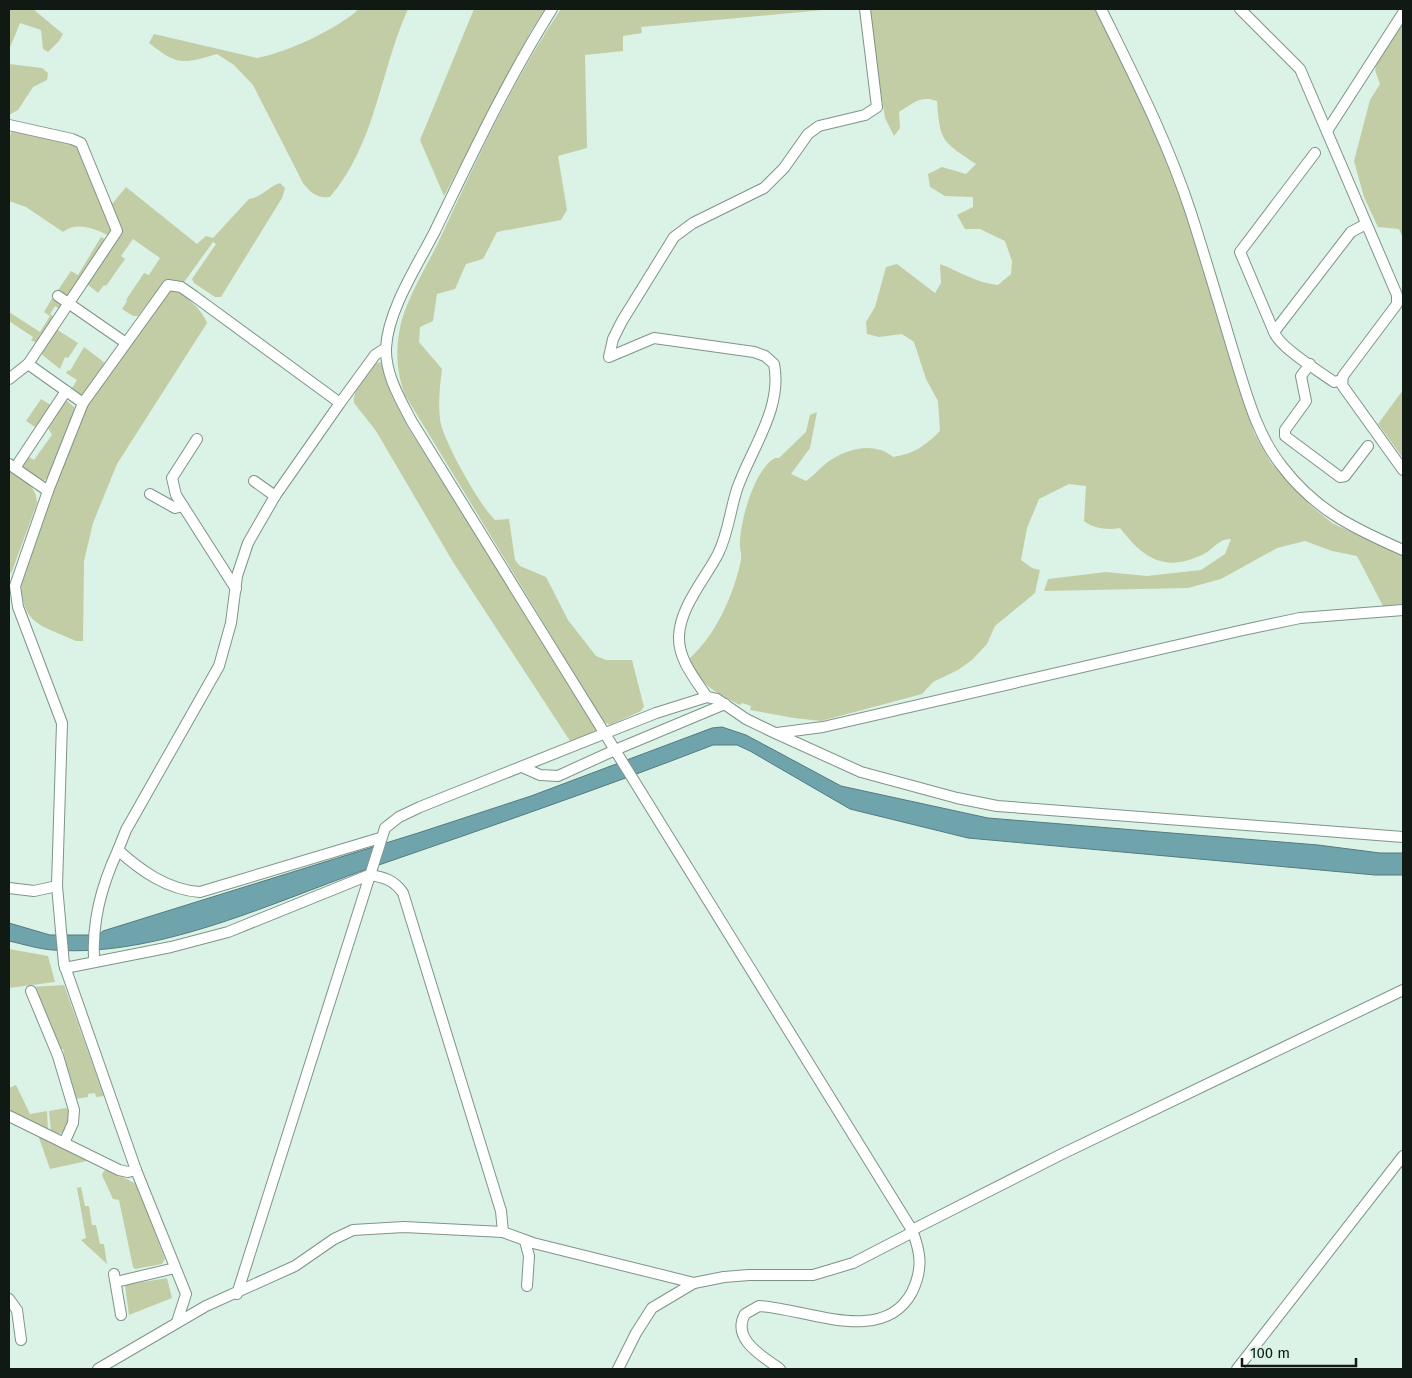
<svg xmlns="http://www.w3.org/2000/svg" width="1412" height="1378" font-family="'Fira Sans',sans-serif">
	<rect width="100%" height="100%" fill="#dbf2e6"/>
	<!-- green -->
	<g fill="#c2cda5">
		<polygon points="9,9 33,9 63,34 59,41 48,52 43,49 41,30 20,23 9,50"/>
		<path d="M359 9H408C380 71 376 143 330 197 316 198 311 193 303 183L253 85 234 65 217 54C182 64 178 66 149 43L154 34 257 58C286 53 337 29 359 9Z"/>
		<polygon points="474,9 545,9 531,31 444,196 420,140"/>
		<path d="M561 9H834L641 27 642 33 623 36V51L585 55 587 148 558 156 567 210 561 220 497 232 483 259 466 264 455 289 437 294 433 321 420 327 419 342 442 369C440 385 438 402 440 419 442 439 480 506 495 520L509 519 515 560 520 566 546 577 568 620 596 656 606 660H632L644 707 641 711 610 725 604 722 405 395C397 373 395 352 400 328 405 302 425 269 437 245 475 164 511 83 561 9Z"/>
		<path d="M868 9H1096L1159 138 1175 176 1254 433 1271 463 1310 505 1332 523 1403 556V604L1383 606 1357 556 1332 551 1305 541 1277 548 1221 579 1188 588 1044 591 1048 579 1106 572 1147 576 1201 570 1225 554 1231 539C1218 539 1215 548 1204 554 1165 573 1144 559 1120 528 1108 530 1094 529 1084 521L1086 486 1069 484 1039 499 1027 528 1021 560 1032 568 1040 570 1035 593 995 626 987 644 972 660 958 670 933 682 922 694 821 721 794 718 750 710 751 706 742 703 740 705C719 694 695 683 690 658 716 635 734 594 741 560 742 553 739 547 740 541 741 518 755 469 775 458H779L806 432 810 415 817 412 810 448 791 474 806 481C816 474 824 463 834 458 853 447 876 443 893 457 914 454 926 445 940 431L938 401 926 379 914 342 902 334 879 337 867 334 866 322 875 307 886 267 897 264 935 293 941 283 940 264C961 272 976 283 998 285L1011 274 1012 261 1005 241 980 229H965L957 215 973 207V197L945 196 930 187 928 174 942 167 966 174 976 164C942 141 940 142 937 101 921 95 913 103 899 112L900 128 894 136 885 118Z"/>
		<polygon points="1403,21 1403,238 1399,229 1378,227 1364,197 1354,161 1370,100 1380,84 1375,70 1378,59"/>
		<polygon points="9,64 42,68 48,73 47,80 33,87 18,110 9,115"/>
		<path d="M12 130 71 143 81 150 111 227V237C96 229 77 221 63 232L26 207 9 201V139Z"/>
		<path d="M280 183 285 188 282 198 221 297H215L194 283 192 279 216 244 213 242 182 285 168 282 163 283 138 316H133L122 309 127 301 126 300 144 273 149 275 160 258 133 239 121 256 125 259 106 286 104 285 98 293 87 284 121 230 112 211V204L126 187 197 244 206 236 213 238 249 199C262 197 268 187 280 183Z"/>
		<polygon points="101,237 108,241 68,298 56,293 71,271 78,275"/>
		<path d="M172 288C186 296 201 308 207 323L117 464 93 523 84 561 83 641H76C42 625 22 626 21 582L78 417 163 292Z"/>
		<polygon points="53,297 65,304 61,310 55,306 50,314 55,318 38,344 31,340 33,337 9,321 9,312 40,332 50,316 44,312"/>
		<polygon points="56,329 78,343 68,358 65,357 60,369 40,353"/>
		<polygon points="84,347 105,363 83,396 72,388 77,380 66,373 68,370 70,371"/>
		<path d="M379 362 383 364 391 394 407 426 599 729 572 744 453 562 376 431 354 403C352 391 368 367 379 362Z"/>
		<polygon points="1403,390 1403,458 1378,424"/>
		<polygon points="41,399 51,405 39,425 35,427 26,421"/>
		<polygon points="66,400 75,408 48,478 41,482 21,470 19,463 27,456 34,460 52,435 47,426"/>
		<path d="M9 469C22 478 37 486 37 503L11 574 9 569Z"/>
		<polygon points="9,949 48,956 55,982 9,988"/>
		<polygon points="64,985 104,1096 96,1097 95,1093 88,1094 88,1097 75,1099 72,1096 63,1049 59,1049 32,987"/>
		<polygon points="16,1085 30,1114 47,1111 48,1131 9,1111 9,1088"/>
		<polygon points="66,1108 71,1113 65,1133 57,1134 51,1131 49,1111"/>
		<polygon points="38,1135 88,1159 87,1161 50,1169"/>
		<polygon points="108,1169 136,1184 165,1259 162,1264 135,1269 133,1267 119,1200 113,1199 102,1175 104,1171"/>
		<polygon points="81,1187 85,1206 89,1206 92,1225 96,1225 100,1244 104,1244 107,1264 81,1240 86,1238 77,1188"/>
		<polygon points="167,1278 172,1298 129,1315 125,1285"/>
	</g>
	<!-- water -->
	<path fill="#70a4ac" stroke="#547a7f" d="M722 727 746 735 841 786 988 818 1318 845 1380 853H1403V875H1375L968 838 850 809 750 751 737 745H713C602 788 489 827 376 866 277 900 160 958 53 950 38 949 23 944 9 941V923L50 935H98L103 931 418 833 531 796 712 728Z"/>
	<g fill="none" stroke-linecap="round" stroke-linejoin="round">
		<!-- minor casing -->
		<g stroke="#7f9489" stroke-width="12">
			<g id="minor">
				<path d="M552 9C507 80 471 157 434 233 417 266 388 310 386 348 385 374 400 399 412 422L912 1230C921 1253 923 1269 912 1292 883 1347 805 1308 759 1306L745 1314C731 1339 762 1356 780 1369"/>
				<path d="M1101 9C1134 76 1168 142 1191 213 1206 260 1220 307 1234 354 1246 392 1256 433 1281 465 1315 510 1353 528 1403 550"/>
				<polyline points="1240,9 1300,69 1397,295 1397,304 1343,376 1342,385 1403,470"/>
				<polyline points="9,125 72,139 81,143 117,231 28,364 83,403"/>
				<polyline points="1327,131 1403,13"/>
				<polyline points="58,296 126,343"/>
				<polyline points="1274,332 1240,252 1315,153"/>
				<polyline points="1310,364 1301,376 1306,401 1285,430 1285,436 1340,477 1345,476 1368,446"/>
				<polyline points="9,379 28,364"/>
				<path d="M1342 380 1334 382C1319 371 1280 348 1274 332L1351 232 1366 224"/>
				<path d="M340 403 275 496 248 543 237 576 231 623 219 666 126 830 118 850C141 871 168 890 200 892L380 838"/>
				<polyline points="197,439 172,478 176,495 236,589"/>
				<polyline points="9,464 48,491"/>
				<polyline points="15,468 66,391"/>
				<polyline points="254,481 275,496"/>
				<polyline points="150,494 175,508 183,506"/>
				<path d="M707 697C695 679 678 659 679 636 680 607 705 579 718 554 728 534 730 511 737 489 751 449 783 408 774 364L765 356 754 352 654 338 609 357 613 339 622 321 674 237 693 223 764 188 784 168 808 134 819 126 865 115 877 107 865 9"/>
				<polyline points="777,733 823,727 1239,631 1300,618 1403,610"/>
				<polyline points="522,767 540,775 558,776 615,750 725,704"/>
				<polyline points="57,886 64,964 136,1170 186,1294 177,1322"/>
				<polyline points="9,888 34,891 57,886 62,723 18,607 15,586 48,491 83,403 168,285 181,287 194,296 340,403 375,355 386,348"/>
				<path d="M94 962C92 921 101 887 118 850"/>
				<path d="M65 968 171 947 228 932 369 875C384 877 394 880 403 893L501 1211 503 1232 404 1227 353 1230 334 1239 295 1266 206 1306 98 1369"/>
				<polyline points="31,991 58,1056 74,1110 73,1123 64,1143"/>
				<polyline points="9,1116 119,1170 128,1172 136,1170"/>
				<polyline points="912,1230 1062,1154 1403,990"/>
				<polyline points="503,1232 533,1243 694,1283"/>
				<polyline points="525,1241 529,1256 527,1286"/>
				<polyline points="114,1274 121,1315"/>
				<polyline points="116,1282 175,1268"/>
				<polyline points="237,1294 385,828 399,817 420,807 656,713 707,697 717,699 746,719 775,733 861,772 957,798 997,806 1403,837"/>
				<polyline points="9,1299 17,1310 21,1340"/>
				<polyline points="618,1369 636,1333 652,1308 694,1283 724,1277 749,1275 813,1275 853,1263 913,1232"/>
				<polyline points="1237,1369 1403,1156"/>
			</g>
		</g>
		<!-- minor -->
		<use href="#minor" stroke="#fff" stroke-width="10"/>
	</g>
	<!-- border -->
	<rect width="1412" height="1378" fill="none" stroke="#111915" stroke-width="20"/>
	<!-- scale -->
	<path d="M1242 1358v8h114v-8" fill="none" stroke="#111915" stroke-width="2.5"/>
	<text x="1250" y="1358" font-size="15" fill="#111915" stroke="#dbf2e6" stroke-width="4" paint-order="stroke">100 m</text>
</svg>
